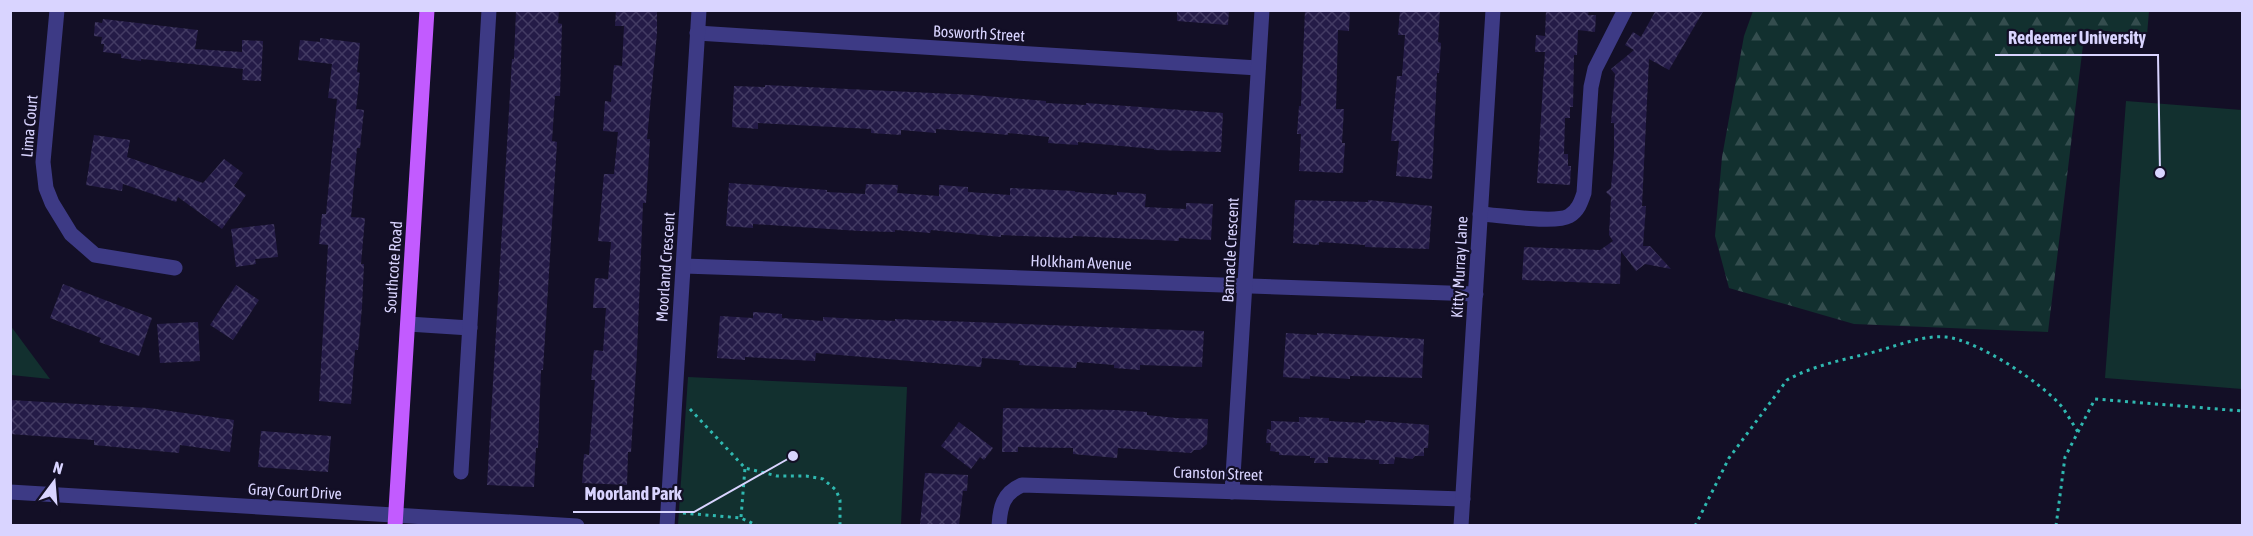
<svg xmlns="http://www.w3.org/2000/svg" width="2253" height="536" font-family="'Asap Condensed',sans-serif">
	<defs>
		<pattern id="forest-firs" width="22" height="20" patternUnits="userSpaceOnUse" patternTransform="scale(1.5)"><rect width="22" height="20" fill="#12302f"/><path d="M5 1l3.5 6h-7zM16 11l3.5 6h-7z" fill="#344d4e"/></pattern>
		<pattern id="building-cross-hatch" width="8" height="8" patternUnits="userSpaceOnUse" patternTransform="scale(1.5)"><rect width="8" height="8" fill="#241b47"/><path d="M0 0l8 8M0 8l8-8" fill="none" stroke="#433b63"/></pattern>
	</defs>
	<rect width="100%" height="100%" fill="#130f26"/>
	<!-- green -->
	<g fill="#12302f">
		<polygon points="2126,101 2242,110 2242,389 2105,378"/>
		<polygon points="10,325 50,379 11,375"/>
		<polygon points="688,377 907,387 901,525 678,525"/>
	</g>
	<!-- forest -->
	<polygon fill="url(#forest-firs)" points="1753,11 2149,11 2147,35 2085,29 2048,332 1854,324 1729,288 1715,236 1722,157 1744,36"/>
	<!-- building -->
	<g fill="url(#building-cross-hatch)">
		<polygon points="516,10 559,10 558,23 562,24 560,96 555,96 552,141 557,142 543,370 541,370 538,448 536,448 534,487 487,485 512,59 514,59"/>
		<polygon points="616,10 657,10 657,33 647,139 650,139 646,203 643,203 637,353 631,452 628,452 627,485 582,483 584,454 589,455 595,380 591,380 594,350 603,351 606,308 593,308 595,278 608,279 611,242 598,241 604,174 614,174 618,132 603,131 605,101 611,102 614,65 622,66 624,26 615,26"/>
		<polygon points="1177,10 1229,10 1228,25 1177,21"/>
		<polygon points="1305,10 1350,10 1349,31 1338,30 1336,109 1344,109 1342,143 1345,143 1343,173 1299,171 1301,134 1297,134 1299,106 1301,106"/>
		<polygon points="1400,10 1440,10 1438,42 1441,43 1439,73 1437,73 1432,179 1396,176 1399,141 1391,141 1397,76 1402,76 1405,35 1398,35"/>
		<polygon points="1546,10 1589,10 1588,15 1596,15 1595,32 1578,30 1577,55 1574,55 1573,107 1570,107 1570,118 1565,118 1564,154 1568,154 1568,166 1571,166 1570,185 1537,183 1545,52 1535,52 1536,35 1545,36"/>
		<polygon points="1656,10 1704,10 1669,70 1649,59 1642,206 1646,206 1643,246 1650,246 1671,269 1645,264 1636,271 1621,251 1620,284 1522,280 1524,247 1600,250 1613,241 1609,235 1611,197 1606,192 1611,188 1614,152 1614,123 1611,123 1615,74 1611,69 1634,50 1625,45 1633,32 1641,37"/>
		<polygon points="103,19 198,30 195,49 242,52 242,40 263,41 261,81 242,80 243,69 141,59 141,61 121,58 121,54 103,52 104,44 101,44 102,37 94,36 95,22 102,23"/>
		<polygon points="320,38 360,43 357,72 360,73 356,109 364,110 360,148 357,148 351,217 365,218 361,264 364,264 362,307 358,350 355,350 351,404 319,401 328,245 319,244 322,214 326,214 337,99 328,98 332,64 298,60 300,40 320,42"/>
		<polygon points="765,85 974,95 1046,101 1046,103 1086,105 1086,103 1223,113 1221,152 1154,150 1154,149 1078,142 1078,145 1048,143 1049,137 1008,133 1008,135 977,132 936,129 936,133 901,130 901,135 871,133 871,129 758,123 758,129 732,127 734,86 765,87"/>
		<polygon points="94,135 130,140 127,157 203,183 224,159 243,173 234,186 246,195 222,229 178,197 176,202 123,184 122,191 86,185"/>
		<polygon points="729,183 827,190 827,192 865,194 866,184 898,185 897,193 939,196 939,185 968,187 968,192 1010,195 1010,188 1075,191 1075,192 1117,195 1117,192 1146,194 1145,207 1186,209 1186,203 1213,204 1211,240 1179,238 1179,241 1073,236 1073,238 1001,235 1001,237 931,230 930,233 895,230 895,232 860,231 753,224 753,228 726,226"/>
		<polygon points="1295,200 1368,202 1368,200 1432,206 1429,249 1365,247 1365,245 1319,242 1319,245 1293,243"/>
		<polygon points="274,224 278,257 255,259 256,264 236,267 231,229"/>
		<polygon points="63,284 152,318 139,356 99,342 101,338 50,318"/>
		<polygon points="236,285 259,300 233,340 210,325"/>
		<polygon points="753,312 782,314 782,318 823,321 823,317 895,321 895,319 1204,331 1202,367 1140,365 1140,370 1114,368 1114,365 1077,362 1076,368 1019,365 1020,361 982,358 981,367 816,353 815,361 745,357 745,360 717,358 720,316 753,318"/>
		<polygon points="198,322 200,361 160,363 157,324"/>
		<polygon points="1286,333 1317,335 1317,333 1424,339 1422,378 1350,376 1350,379 1310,376 1310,379 1283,377"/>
		<polygon points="10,400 149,408 234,420 230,452 180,445 179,453 94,445 94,440 10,434"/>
		<polygon points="1003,408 1115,410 1147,412 1147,415 1176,418 1208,419 1207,444 1200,450 1194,450 1191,453 1118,448 1117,458 1073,454 1073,448 1018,447 1018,452 1002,452"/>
		<polygon points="1299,417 1329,418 1329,421 1365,423 1365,420 1429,425 1428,448 1424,448 1424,456 1415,456 1412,459 1395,457 1394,464 1379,464 1379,460 1328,457 1328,463 1314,463 1315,458 1310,458 1310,456 1279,455 1279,452 1270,451 1271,443 1266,443 1267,429 1271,430 1271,421 1299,422"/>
		<polygon points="959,422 993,448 984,460 980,457 971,469 941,446"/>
		<polygon points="261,431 331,436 328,472 258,467"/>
		<polygon points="925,473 968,475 967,491 963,491 959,525 920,525"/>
	</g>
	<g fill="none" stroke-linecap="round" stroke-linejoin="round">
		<!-- path -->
		<g stroke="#2fb8b0" stroke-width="3" stroke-dasharray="3 4.5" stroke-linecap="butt">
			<polyline points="690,409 745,468 777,476 806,476 823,479 836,490 840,500 840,526"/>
			<polyline points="683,513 741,518 758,526"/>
			<polyline points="741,517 745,468"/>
			<path d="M1695 526 1729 458 1787 380C1812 366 1842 360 1870 353 1895 347 1920 335 1946 337 1977 340 2044 384 2063 408 2068 416 2073 424 2078 432"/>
			<polyline points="2056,526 2065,457 2095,399 2242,411"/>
		</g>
		<!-- minor -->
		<g stroke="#3d3a85" stroke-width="15">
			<polyline points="57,10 43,162 46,188 52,203 71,234 95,255 175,268"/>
			<polyline points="697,33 1258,68"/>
			<path d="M1480 214C1499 215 1555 224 1569 216 1578 211 1581 202 1584 193L1591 87 1595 69 1625 10"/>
			<polyline points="684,266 1476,294"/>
			<polyline points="408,324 470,328"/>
			<polyline points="461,472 489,10"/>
			<polyline points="10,492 577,526"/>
			<polyline points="1232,492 1262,10"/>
			<polyline points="667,526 699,10"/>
			<path d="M999 526C1000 507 1003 493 1022 485L1463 499"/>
			<polyline points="1461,526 1493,10"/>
		</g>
		<!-- major -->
		<polyline stroke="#c25bff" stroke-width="15" points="395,526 427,10"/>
	</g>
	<g text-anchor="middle" stroke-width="4.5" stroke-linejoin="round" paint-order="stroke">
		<!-- street labels -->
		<g font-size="16" fill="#d9d4ff" stroke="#130f26">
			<text transform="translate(979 33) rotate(3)" y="6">Bosworth Street</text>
			<text transform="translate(29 126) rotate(-85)" y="6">Lima Court</text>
			<text transform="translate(1230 250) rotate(-87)" y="6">Barnacle Crescent</text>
			<text transform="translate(1081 262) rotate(2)" y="6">Holkham Avenue</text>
			<text transform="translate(393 267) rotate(-86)" y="6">Southcote Road</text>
			<text transform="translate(665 267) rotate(-86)" y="6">Moorland Crescent</text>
			<text transform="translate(1459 267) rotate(-87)" y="6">Kitty Murray Lane</text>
			<text transform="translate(1218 473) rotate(2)" y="6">Cranston Street</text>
			<text transform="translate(295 491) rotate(3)" y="6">Gray Court Drive</text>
		</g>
	</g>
	<!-- callouts -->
	<path fill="none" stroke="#d9d4ff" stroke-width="2" d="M2160 173L2158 55H1995M793 456L694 512H573"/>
	<g fill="#d9d4ff" stroke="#130f26" stroke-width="2">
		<circle cx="2160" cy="173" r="6"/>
		<circle cx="793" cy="456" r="6"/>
	</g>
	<g font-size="18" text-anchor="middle" font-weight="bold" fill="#d9d4ff" stroke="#130f26" stroke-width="4.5" stroke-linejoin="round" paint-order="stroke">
		<text x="2077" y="44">Redeemer University</text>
		<text x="633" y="500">Moorland Park</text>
	</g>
	<!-- border -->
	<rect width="2253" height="536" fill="none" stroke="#d9d4ff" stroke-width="24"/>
	<!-- north arrow -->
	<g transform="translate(54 482) rotate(16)" stroke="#130f26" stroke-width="4.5" paint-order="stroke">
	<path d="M0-4.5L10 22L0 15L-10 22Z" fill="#d9d4ff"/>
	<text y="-9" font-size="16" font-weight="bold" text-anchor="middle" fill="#d9d4ff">N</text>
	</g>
</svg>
